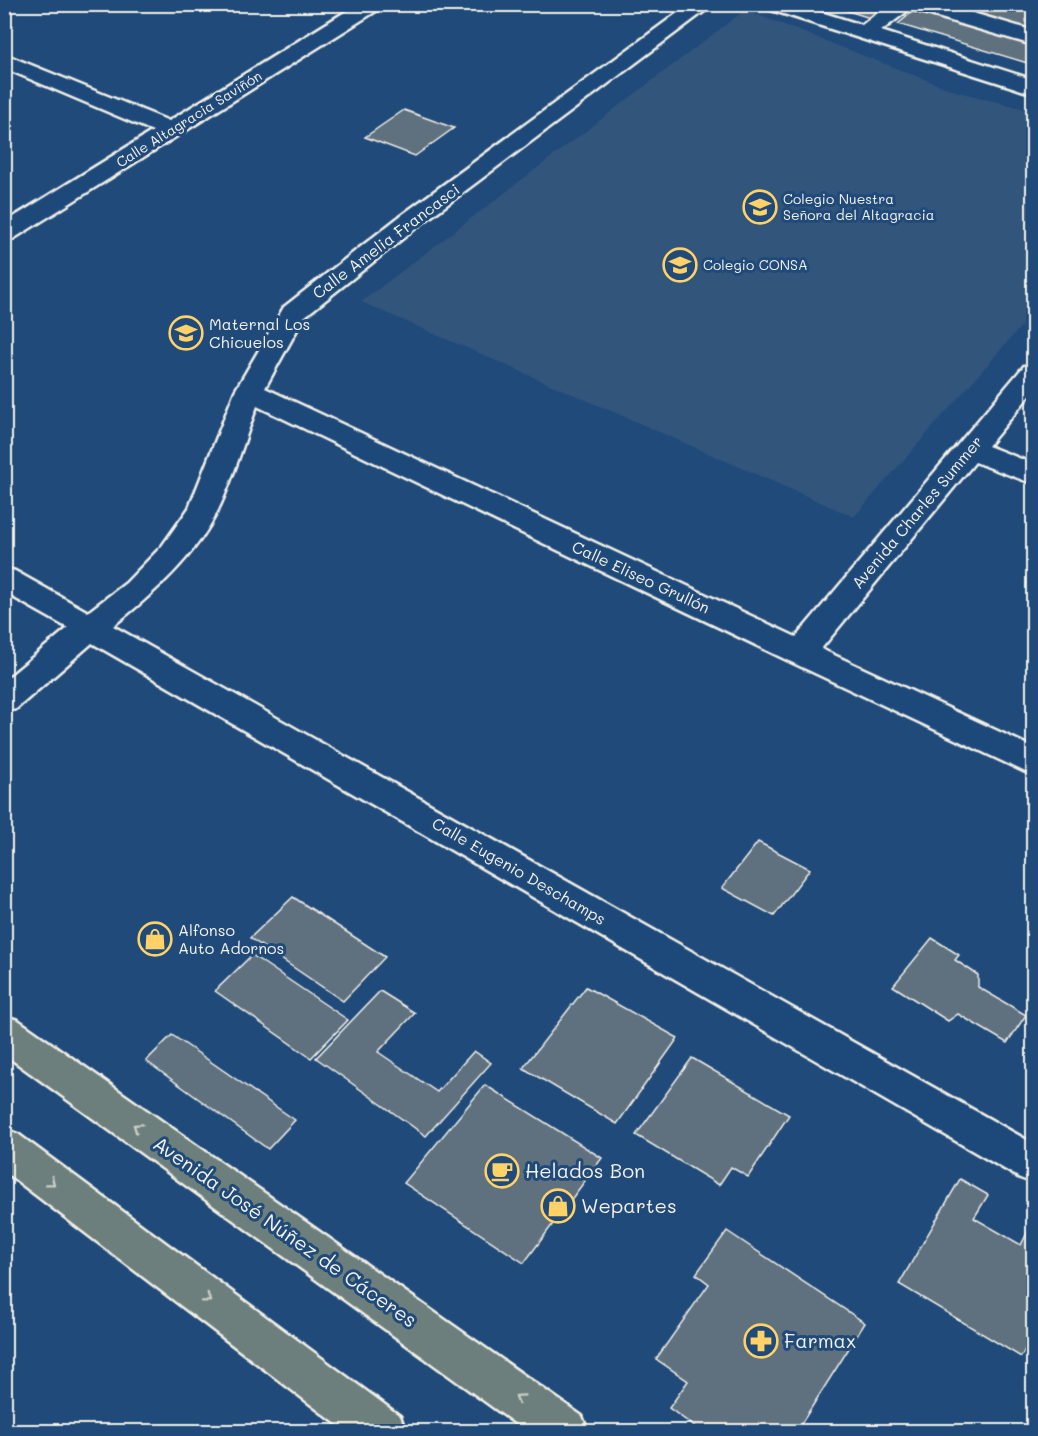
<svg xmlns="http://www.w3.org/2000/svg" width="1038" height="1436" font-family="Mali,sans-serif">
	<rect width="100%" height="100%" fill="#1f4a7a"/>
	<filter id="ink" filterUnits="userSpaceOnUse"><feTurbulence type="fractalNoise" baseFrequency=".0167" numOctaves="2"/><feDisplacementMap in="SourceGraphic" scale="12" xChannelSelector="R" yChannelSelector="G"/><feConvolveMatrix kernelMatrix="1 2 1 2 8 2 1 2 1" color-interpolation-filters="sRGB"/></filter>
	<g filter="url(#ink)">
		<!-- built -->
		<polygon fill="#32557c" points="745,10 955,91 1033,111 1033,313 854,517 361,302"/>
		<!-- building -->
		<g fill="#5e707f" stroke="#f4f1e8" stroke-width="1.5">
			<polygon points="826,4 886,4 870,18"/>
			<polygon points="936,4 1034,4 1034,34"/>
			<polygon points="917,8 1034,43 1034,65 898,24"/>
			<polygon points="404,110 454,128 415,156 365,137"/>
			<polygon points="758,842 810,869 774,916 722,888"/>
			<polygon points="293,897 385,957 343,1001 250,938"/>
			<polygon points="932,938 959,955 955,960 978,975 978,987 1026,1015 1007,1043 958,1014 948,1021 893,986"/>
			<polygon points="252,955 348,1020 311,1058 215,991"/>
			<polygon points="586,987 678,1038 617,1124 523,1068"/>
			<polygon points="380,991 415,1013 378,1052 437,1092 474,1051 491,1063 426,1136 316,1058"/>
			<polygon points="172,1035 295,1120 268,1149 146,1061"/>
			<polygon points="692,1058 789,1115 748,1177 731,1167 719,1185 636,1135"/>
			<polygon points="485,1085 602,1158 524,1263 404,1183"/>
			<polygon points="960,1179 988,1195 974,1218 1021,1245 1028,1231 1034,1234 1034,1332 1021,1357 899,1284"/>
			<polygon points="727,1231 865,1323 796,1432 702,1432 669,1408 688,1381 656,1359 709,1284 696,1274"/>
		</g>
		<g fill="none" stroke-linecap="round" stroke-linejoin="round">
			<!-- minor casing -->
			<g stroke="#f4f1e8" stroke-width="5">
				<g id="minor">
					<polygon points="358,4 384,4 381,8 13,239 4,241 4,223 153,131 4,68 4,54 169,121"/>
					<path d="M690 4H714L417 227 304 317 265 388 796 637 1024 366 1034 364V390L988 446 1034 464V484L975 462 821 649 1034 748V776L789 661 257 406C244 440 234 477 218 510 196 556 152 595 113 626L1034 1144V1183L1020 1178 92 643 16 709 4 712V681L68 628 4 592V568L15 571 88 612 126 583 162 546 189 508 235 391 284 307 399 217Z"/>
					<polygon points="762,4 795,4 862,25 889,4 942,4 1034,31 1033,45 910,9 881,31 1034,80 1034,94 765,8"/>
				</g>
			</g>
			<!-- major casing -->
			<g stroke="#f4f1e8" stroke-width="5">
				<g id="major">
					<polygon points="4,1016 18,1020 582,1416 588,1432 527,1432 4,1054"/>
					<polygon points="4,1129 18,1134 400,1416 406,1432 347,1432 4,1171"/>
				</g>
			</g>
			<!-- minor -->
			<use href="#minor" fill="#1f4a7a" fill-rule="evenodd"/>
			<!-- major -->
			<use href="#major" fill="#6c7f7c" fill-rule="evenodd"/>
		</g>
		<!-- one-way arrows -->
		<defs><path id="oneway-chevron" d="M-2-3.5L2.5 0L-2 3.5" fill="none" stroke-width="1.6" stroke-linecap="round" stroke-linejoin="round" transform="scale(1.5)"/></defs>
		<g stroke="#cbcfc8">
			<use href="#oneway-chevron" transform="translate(137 1127) rotate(-145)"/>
			<use href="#oneway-chevron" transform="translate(51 1182) rotate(37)"/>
			<use href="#oneway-chevron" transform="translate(207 1299) rotate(37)"/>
			<use href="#oneway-chevron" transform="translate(519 1398) rotate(-145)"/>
		</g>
	</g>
	<!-- icons -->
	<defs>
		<g id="school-ring" transform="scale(1.725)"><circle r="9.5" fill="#1f4a7a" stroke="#ffd166" stroke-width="1.5"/><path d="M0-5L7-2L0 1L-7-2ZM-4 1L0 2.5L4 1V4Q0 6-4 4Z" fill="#ffd166"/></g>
		<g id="shop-ring" transform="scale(1.725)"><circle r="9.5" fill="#1f4a7a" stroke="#ffd166" stroke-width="1.5"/><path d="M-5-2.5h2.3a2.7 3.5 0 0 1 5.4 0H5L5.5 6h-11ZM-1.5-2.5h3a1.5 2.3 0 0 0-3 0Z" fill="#ffd166"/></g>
		<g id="cafe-ring" transform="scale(1.725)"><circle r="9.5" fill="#1f4a7a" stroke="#ffd166" stroke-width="1.5"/><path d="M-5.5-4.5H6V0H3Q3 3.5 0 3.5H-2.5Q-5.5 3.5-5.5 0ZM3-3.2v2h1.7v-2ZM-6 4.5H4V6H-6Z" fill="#ffd166"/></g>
		<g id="pharmacy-ring" transform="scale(1.725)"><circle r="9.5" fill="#1f4a7a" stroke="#ffd166" stroke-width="1.5"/><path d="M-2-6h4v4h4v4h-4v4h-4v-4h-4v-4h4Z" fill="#ffd166"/></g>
	</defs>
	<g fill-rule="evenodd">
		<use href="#school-ring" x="760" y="207"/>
		<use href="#school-ring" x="680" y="265"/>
		<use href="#school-ring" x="186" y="333"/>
		<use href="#shop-ring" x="155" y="939"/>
		<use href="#cafe-ring" x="502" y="1171"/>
		<use href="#shop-ring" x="558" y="1206"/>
		<use href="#pharmacy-ring" x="761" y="1341"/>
	</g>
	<g text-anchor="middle" stroke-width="6" stroke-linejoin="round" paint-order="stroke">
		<!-- far-street labels -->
		<g font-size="14" fill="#f4f1e8" stroke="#1f4a7a">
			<text transform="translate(189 119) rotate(-32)" y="5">Calle Altagracia Saviñón</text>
		</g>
		<!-- far-poi labels -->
		<g font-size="14" fill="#f4f1e8" stroke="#1f4a7a" text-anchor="start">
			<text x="783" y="204">Colegio Nuestra<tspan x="783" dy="16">Señora del Altagracia</tspan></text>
			<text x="703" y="270">Colegio CONSA</text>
		</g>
		<!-- street labels -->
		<g font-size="16" fill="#f4f1e8" stroke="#1f4a7a">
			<text transform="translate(386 241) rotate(-37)" y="6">Calle Amelia Francasci</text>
			<text transform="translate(917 512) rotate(-50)" y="6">Avenida Charles Summer</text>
			<text transform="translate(641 577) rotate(25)" y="6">Calle Eliseo Grullón</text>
			<text transform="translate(519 871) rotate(30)" y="6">Calle Eugenio Deschamps</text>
		</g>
		<!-- poi labels -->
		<g font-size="16" fill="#f4f1e8" stroke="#1f4a7a" text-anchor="start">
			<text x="209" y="330">Maternal Los<tspan x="209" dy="18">Chicuelos</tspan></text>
			<text x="178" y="936">Alfonso<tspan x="178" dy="18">Auto Adornos</tspan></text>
		</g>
		<!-- near-poi labels -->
		<g font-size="20" fill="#f4f1e8" stroke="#1f4a7a" text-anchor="start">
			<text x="525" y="1178">Helados Bon</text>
			<text x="581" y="1213">Wepartes</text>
			<text x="784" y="1348">Farmax</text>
		</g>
		<!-- near-street labels -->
		<g font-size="20" fill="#f4f1e8" stroke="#1f4a7a">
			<text transform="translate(285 1232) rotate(35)" y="7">Avenida José Núñez de Cáceres</text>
		</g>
	</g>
	<!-- margin -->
	<rect width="1038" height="1436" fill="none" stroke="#1f4a7a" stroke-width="24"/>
	<rect x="12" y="12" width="1014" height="1412" fill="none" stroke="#f4f1e8" stroke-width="2" filter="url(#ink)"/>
</svg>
